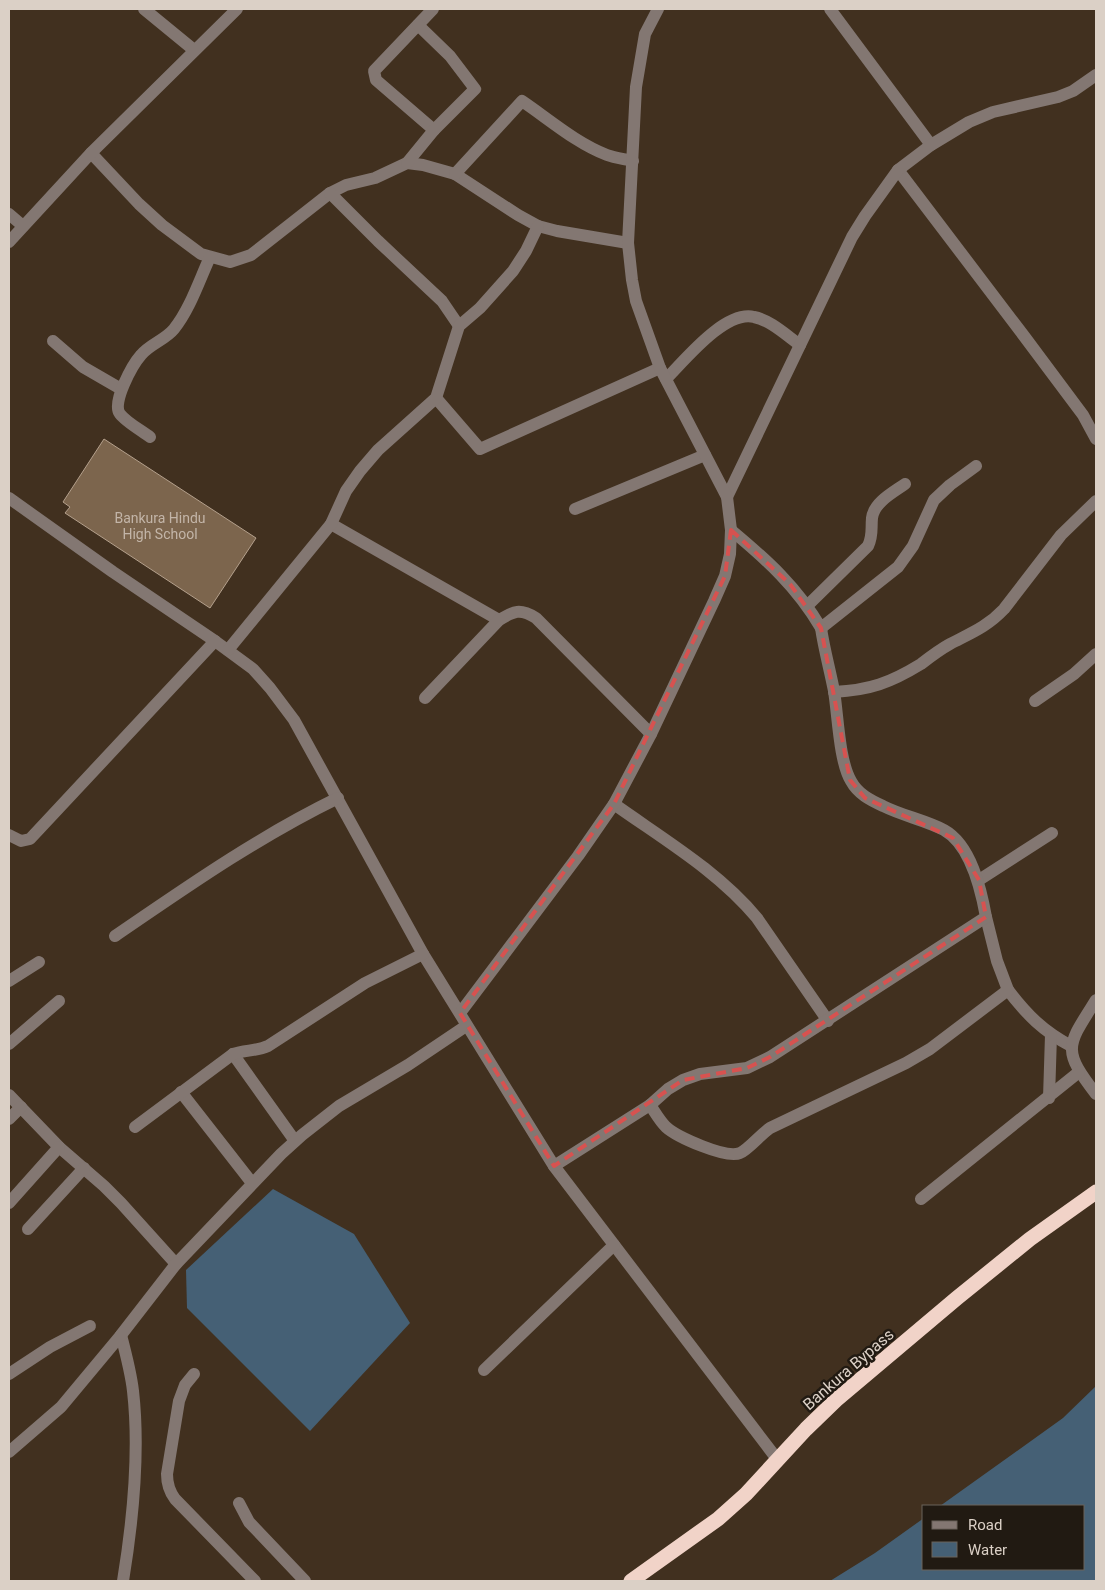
<svg xmlns="http://www.w3.org/2000/svg" width="1105" height="1590" font-family="Roboto,sans-serif">
	<rect width="100%" height="100%" fill="#41301f"/>
	<!-- water -->
	<g fill="#456075">
		<polygon points="273,1189 354,1234 410,1323 310,1431 187,1308 186,1270"/>
		<polygon points="1096,1386 1096,1581 830,1581 875,1553 924,1518 924,1569 1084,1569 1084,1506 940,1506 1063,1418"/>
	</g>
	<!-- building -->
	<polygon fill="#7c654d" stroke="#b4a08c" points="104,439 256,538 210,608 65,513 70,507 63,502"/>
	<g fill="none" stroke-linecap="round" stroke-linejoin="round">
		<!-- minor -->
		<g stroke="#837772" stroke-width="12">
			<polyline points="144,9 194,50"/>
			<polyline points="433,9 374,71 376,80 434,130"/>
			<polyline points="830,9 931,145"/>
			<polyline points="91,153 139,204 162,225 201,254 230,262 251,255 330,193 346,185 375,178 407,163 423,165 455,174 518,215 538,226 557,231 628,243"/>
			<polyline points="407,163 434,130 475,89 450,56 418,25"/>
			<polyline points="898,170 1024,336 1083,415 1096,439"/>
			<path d="M455 174 522 101C550 120 576 143 607 155 615 158 625 159 633 161"/>
			<polyline points="330,193 378,241 442,301 459,326"/>
			<polyline points="9,214 23,226"/>
			<polyline points="9,242 91,153 237,9"/>
			<polyline points="53,341 83,367 121,389"/>
			<path d="M666 379C685 360 725 310 754 317 770 320 786 335 800 345"/>
			<polyline points="436,398 480,449 660,368"/>
			<path d="M150 437C142 431 126 422 120 414 111 403 133 364 141 355 150 344 165 340 174 329 190 309 199 281 210 257"/>
			<polyline points="727,497 852,237 865,216 898,170 931,145 969,122 993,112 1058,97 1073,91 1096,75"/>
			<polyline points="9,498 113,572 215,641 253,669 270,688 294,720 423,954 554,1166 777,1459"/>
			<polyline points="575,509 705,455"/>
			<polyline points="331,524 499,620"/>
			<path d="M731 530C767 560 797 587 821 628L898 567 913 546 934 500 950 485 976 466"/>
			<path d="M808 605 868 546C873 536 871 529 872 518 874 502 894 492 905 484"/>
			<polyline points="228,650 331,524 346,491 360,471 378,450 436,398 459,326 480,308 513,271 526,251 538,226"/>
			<path d="M834 692C870 690 890 683 921 664 930 657 939 650 950 644 971 633 987 627 1004 609L1061 535 1096 501"/>
			<path d="M425 698 499 620C514 611 520 608 536 618L651 734"/>
			<polyline points="1035,701 1074,674 1096,654"/>
			<path d="M614 804C663 839 718 871 757 918L828 1021"/>
			<polyline points="9,835 21,841 30,839 215,641"/>
			<polyline points="979,880 1052,833"/>
			<path d="M115 936C188 886 258 837 338 798"/>
			<polyline points="9,981 39,962"/>
			<path d="M1008 990C1027 1015 1043 1031 1071 1046"/>
			<path d="M1096 1000C1067 1046 1061 1049 1096 1094"/>
			<polyline points="460,1013 578,856 614,804 651,734 714,601 725,576 730,554 731,530 727,497 660,368 636,301 632,280 628,243 636,87 645,34 658,9"/>
			<polyline points="9,1044 59,1001"/>
			<polyline points="233,1054 295,1141"/>
			<polyline points="181,1092 252,1183"/>
			<polyline points="9,1095 59,1147 104,1186 121,1203 176,1264"/>
			<polyline points="1049,1098 1051,1035"/>
			<path d="M650 1105C655 1112 659 1120 666 1127 677 1137 726 1159 740 1153 748 1150 761 1134 770 1128L906 1063 930 1049 1008 990 997 961 986 917"/>
			<polyline points="9,1119 21,1107"/>
			<path d="M135 1127 233 1054C244 1050 257 1051 268 1046L365 983 423 954"/>
			<path d="M554 1166 650 1105 668 1089 683 1080 700 1074 747 1068 770 1057 986 917C981 889 971 845 944 830 925 820 903 816 883 806 870 800 858 794 851 781 839 761 838 715 834 691 830 670 824 649 821 628"/>
			<polyline points="921,1199 1079,1072"/>
			<polyline points="9,1203 59,1147"/>
			<polyline points="28,1229 84,1168"/>
			<path d="M121 1335C126 1354 131 1373 133 1391 140 1453 133 1520 123 1581"/>
			<polyline points="484,1370 614,1245"/>
			<polyline points="9,1374 50,1347 90,1326"/>
			<path d="M194 1374 185 1385 179 1401 167 1474C167 1484 169 1491 175 1499L255 1581"/>
			<polyline points="9,1452 61,1407 121,1335 176,1264 281,1154 302,1135 339,1106 408,1065 466,1026"/>
			<polyline points="239,1503 249,1522 305,1581"/>
		</g>
		<!-- highway -->
		<polyline stroke="#f1d3c8" stroke-width="15" points="631,1581 718,1519 746,1494 806,1429 836,1400 957,1298 1030,1239 1096,1192"/>
	</g>
	<!-- marked area -->
	<path fill="none" stroke="#d75250" stroke-width="4" stroke-dasharray="10 6" stroke-linejoin="round" d="M731 530 790 584 821 628 850 780 865 798 953 838 979 880 986 917 770 1057 747 1068 683 1080 554 1166 460 1013 614 804 725 576Z"/>
	<g text-anchor="middle" stroke-width="5" stroke-linejoin="round" paint-order="stroke">
		<!-- number labels -->
		<g font-size="14" fill="#c3b5a8">
			<text x="160" y="523">Bankura Hindu<tspan x="160" dy="16">High School</tspan></text>
		</g>
		<!-- street labels -->
		<g font-size="16" fill="#dbd0c6" stroke="#211a12">
			<text transform="translate(848 1369) rotate(-41)" y="6">Bankura Bypass</text>
		</g>
	</g>
	<!-- border -->
	<rect width="1105" height="1590" fill="none" stroke="#dbd0c6" stroke-width="20"/>
	<!-- legend -->
	<rect x="922" y="1505" width="162" height="65" fill="#211a12" stroke="#6b635a"/>
	<rect x="932" y="1521" width="25" height="8" fill="#837772" stroke="#6b635a"/>
	<text x="968" y="1530" font-size="15" fill="#dbd0c6">Road</text>
	<rect x="932" y="1542" width="25" height="15" fill="#456075" stroke="#6b635a"/>
	<text x="968" y="1555" font-size="15" fill="#dbd0c6">Water</text>
</svg>
